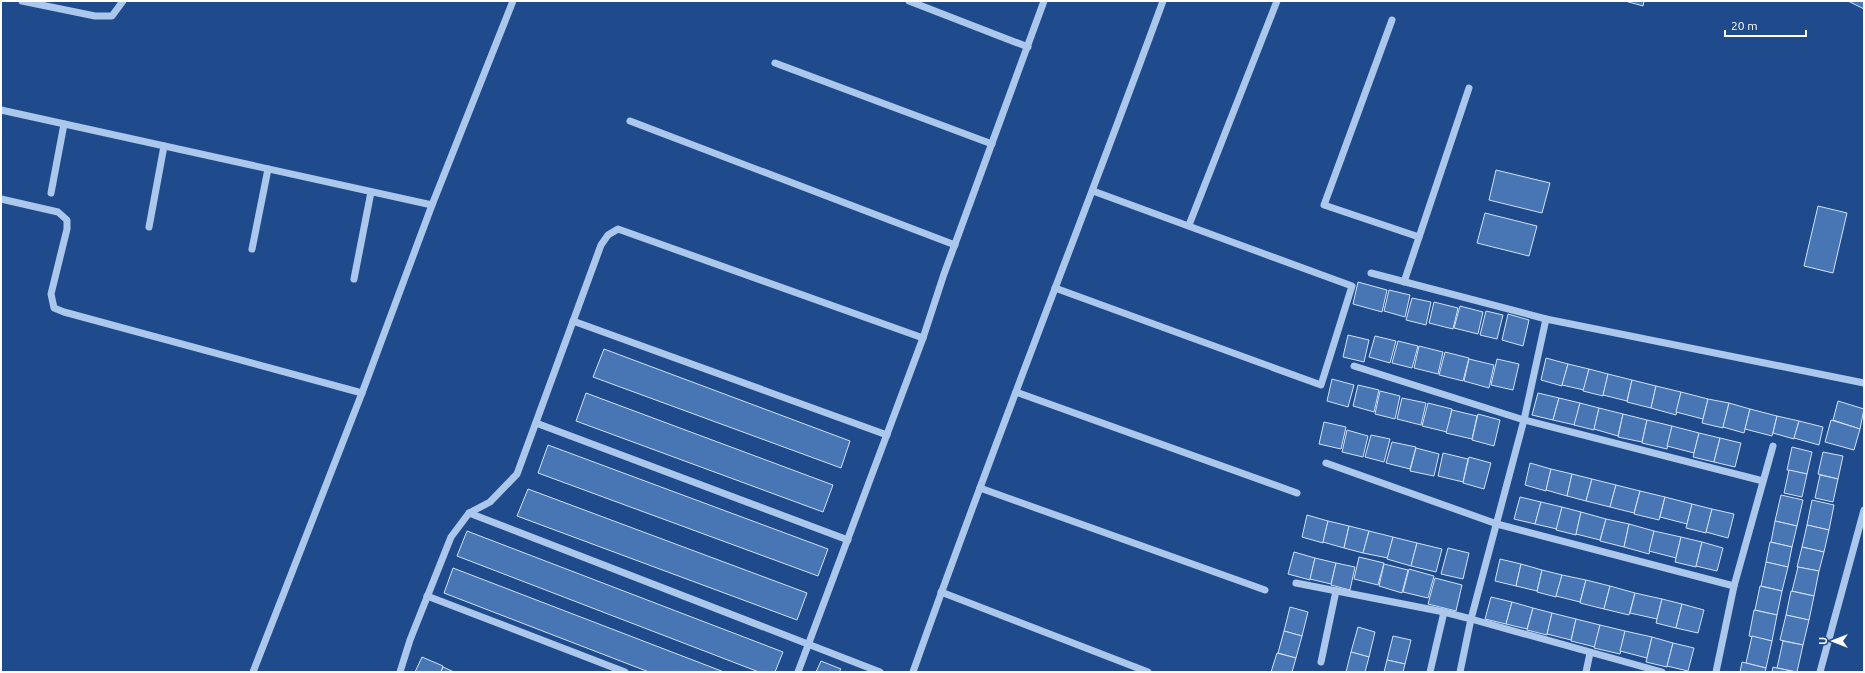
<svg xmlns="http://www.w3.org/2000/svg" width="1865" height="673" font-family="Ubuntu,sans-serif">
	<rect width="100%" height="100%" fill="#1f4b8c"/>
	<!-- building -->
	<g fill="#4875b3" stroke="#d1e2f9">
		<polygon points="1625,1 1644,1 1643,6"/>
		<polygon points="1848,1 1864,1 1864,9"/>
		<polygon points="1496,170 1550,183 1542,213 1489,200"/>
		<polygon points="1818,206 1847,213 1833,273 1804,266"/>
		<polygon points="1485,213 1537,226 1529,256 1477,243"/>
		<polygon points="1358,282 1387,290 1382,312 1353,304"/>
		<polygon points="1389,290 1410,295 1405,317 1384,311"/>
		<polygon points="1412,298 1431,302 1426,325 1406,320"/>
		<polygon points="1434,302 1458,308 1453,329 1429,323"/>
		<polygon points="1460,306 1483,312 1478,334 1454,328"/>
		<polygon points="1486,311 1503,315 1497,339 1480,335"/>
		<polygon points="1508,314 1529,320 1523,346 1502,340"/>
		<polygon points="1348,335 1369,340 1364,362 1343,357"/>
		<polygon points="1375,336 1396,341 1390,363 1369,357"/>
		<polygon points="1398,341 1418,346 1412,368 1392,363"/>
		<polygon points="1419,346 1443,352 1438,374 1414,368"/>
		<polygon points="604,349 850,441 841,468 593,377"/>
		<polygon points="1445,352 1469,358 1463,381 1439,375"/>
		<polygon points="1546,358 1568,364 1562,386 1541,380"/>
		<polygon points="1469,359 1494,365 1489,388 1464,381"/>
		<polygon points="1497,359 1519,364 1513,390 1491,385"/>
		<polygon points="1568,364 1589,369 1584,390 1562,385"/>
		<polygon points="1589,369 1608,374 1603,396 1583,391"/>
		<polygon points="1608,374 1632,380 1627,401 1603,395"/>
		<polygon points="1332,379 1354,385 1348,407 1327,401"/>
		<polygon points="1632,380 1656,386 1651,408 1627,402"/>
		<polygon points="1358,385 1379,390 1374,412 1353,406"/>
		<polygon points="1656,386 1681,392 1676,415 1651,408"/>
		<polygon points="1380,391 1400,396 1395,419 1375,414"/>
		<polygon points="1681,392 1708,399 1703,419 1676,412"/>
		<polygon points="586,393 833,485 823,512 576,421"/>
		<polygon points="1538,393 1559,398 1553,420 1532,415"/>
		<polygon points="1402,398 1426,403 1421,425 1397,419"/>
		<polygon points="1559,398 1580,403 1575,425 1553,420"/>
		<polygon points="1708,399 1729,403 1723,428 1702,423"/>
		<polygon points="1838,401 1864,409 1860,429 1833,420"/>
		<polygon points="1428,403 1452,409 1447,432 1422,426"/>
		<polygon points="1580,403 1599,408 1594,430 1574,425"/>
		<polygon points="1729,403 1750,409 1744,433 1723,427"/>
		<polygon points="1599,408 1623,414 1618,436 1594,429"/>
		<polygon points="1750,409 1777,416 1772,436 1745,429"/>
		<polygon points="1452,410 1477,416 1472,439 1446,433"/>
		<polygon points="1478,414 1500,420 1494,446 1472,440"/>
		<polygon points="1623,414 1647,420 1642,442 1618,437"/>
		<polygon points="1777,416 1799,421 1794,439 1773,433"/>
		<polygon points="1647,420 1672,426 1667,449 1642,443"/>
		<polygon points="1831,420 1860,429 1854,450 1825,442"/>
		<polygon points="1799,421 1823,427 1819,445 1794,438"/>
		<polygon points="1324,422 1346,427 1341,449 1319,444"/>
		<polygon points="1672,426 1699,433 1694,453 1667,446"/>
		<polygon points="1347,430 1368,436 1363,457 1342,452"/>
		<polygon points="1699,433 1720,438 1714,462 1693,457"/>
		<polygon points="1371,435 1390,439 1384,462 1365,457"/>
		<polygon points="1720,438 1741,443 1735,467 1714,462"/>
		<polygon points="1392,442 1416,447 1410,469 1386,463"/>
		<polygon points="548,445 828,549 818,576 538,473"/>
		<polygon points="1792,447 1812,452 1807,474 1787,470"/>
		<polygon points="1416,448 1439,454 1434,476 1410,471"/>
		<polygon points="1823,452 1843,456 1838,479 1818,474"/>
		<polygon points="1443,453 1468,459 1463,482 1438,476"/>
		<polygon points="1469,457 1491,463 1484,489 1463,483"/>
		<polygon points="1530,463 1551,469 1546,491 1525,485"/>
		<polygon points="1551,469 1572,474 1567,496 1546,490"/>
		<polygon points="1789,470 1807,474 1802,497 1784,493"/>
		<polygon points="1572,474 1592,479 1586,501 1567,496"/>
		<polygon points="1820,475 1838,479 1833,502 1815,498"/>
		<polygon points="1592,479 1616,485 1610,507 1586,501"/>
		<polygon points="1616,485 1640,491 1634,513 1610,507"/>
		<polygon points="528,489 807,593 797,620 517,516"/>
		<polygon points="1640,491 1665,497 1659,520 1634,514"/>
		<polygon points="1781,495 1803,500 1797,526 1775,521"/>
		<polygon points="1520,497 1541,502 1535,524 1514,519"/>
		<polygon points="1665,497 1692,504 1687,524 1660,517"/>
		<polygon points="1812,500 1834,505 1829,530 1807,525"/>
		<polygon points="1541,502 1562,507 1557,529 1535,524"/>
		<polygon points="1692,504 1712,509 1706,533 1686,528"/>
		<polygon points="1562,507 1581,512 1576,535 1556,530"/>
		<polygon points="1712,509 1734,514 1728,538 1706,532"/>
		<polygon points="1581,512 1606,519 1600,540 1576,534"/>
		<polygon points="1307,515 1328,521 1323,543 1302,537"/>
		<polygon points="1606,519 1629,524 1624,547 1600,541"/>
		<polygon points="1328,521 1349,526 1344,548 1323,542"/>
		<polygon points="1775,521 1797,526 1792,547 1771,542"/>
		<polygon points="1629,524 1654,531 1649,554 1624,547"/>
		<polygon points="1807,525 1829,530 1824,552 1802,547"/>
		<polygon points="1349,526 1369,531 1363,553 1344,548"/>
		<polygon points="467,531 783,652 775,672 759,672 457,556"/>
		<polygon points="1369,531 1393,537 1388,558 1363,553"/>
		<polygon points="1654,531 1681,537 1676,558 1649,551"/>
		<polygon points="1393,537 1417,543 1411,566 1387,559"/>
		<polygon points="1681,537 1702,542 1696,567 1675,562"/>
		<polygon points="1702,542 1723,548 1717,571 1696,566"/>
		<polygon points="1770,542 1792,547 1788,567 1766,562"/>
		<polygon points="1417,543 1442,549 1436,572 1411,566"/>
		<polygon points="1802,547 1824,552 1819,571 1797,567"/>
		<polygon points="1448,548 1469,553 1463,579 1441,574"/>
		<polygon points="1294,552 1315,558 1310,580 1288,574"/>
		<polygon points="1359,557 1384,563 1378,585 1354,579"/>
		<polygon points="1315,558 1336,563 1331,584 1310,579"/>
		<polygon points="1500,559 1521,564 1516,586 1495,581"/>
		<polygon points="1766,562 1788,567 1782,591 1761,586"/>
		<polygon points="1336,563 1355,567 1350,590 1331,585"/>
		<polygon points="1384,564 1408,570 1402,593 1379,586"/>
		<polygon points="1521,564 1542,570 1537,591 1516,586"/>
		<polygon points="1798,567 1819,571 1814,596 1792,591"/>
		<polygon points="453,568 724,672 649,672 444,593"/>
		<polygon points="1409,569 1434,576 1428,598 1403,592"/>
		<polygon points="1542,570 1562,575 1556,597 1537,592"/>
		<polygon points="1562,575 1586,580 1580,602 1556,596"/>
		<polygon points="1435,578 1462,585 1456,611 1428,604"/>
		<polygon points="1586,580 1610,586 1604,609 1580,603"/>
		<polygon points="1610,586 1635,593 1629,615 1604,609"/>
		<polygon points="1760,586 1782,591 1777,615 1755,610"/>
		<polygon points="1791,591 1814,596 1809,620 1786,615"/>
		<polygon points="1635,593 1662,599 1657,619 1630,613"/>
		<polygon points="1491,597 1512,602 1506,624 1485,619"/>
		<polygon points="1662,599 1682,604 1676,628 1656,623"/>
		<polygon points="1512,602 1533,608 1527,629 1506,624"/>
		<polygon points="1682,604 1704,610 1698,633 1676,628"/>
		<polygon points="1290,607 1308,612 1302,636 1284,631"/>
		<polygon points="1533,608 1552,613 1547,635 1527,630"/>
		<polygon points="1754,610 1777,615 1772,641 1749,636"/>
		<polygon points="1552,613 1576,619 1571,640 1547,634"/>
		<polygon points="1786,615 1809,620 1803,645 1780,640"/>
		<polygon points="1576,619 1600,625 1595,647 1571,641"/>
		<polygon points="1600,625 1625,631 1620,654 1594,648"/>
		<polygon points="1358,627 1375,632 1369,657 1351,652"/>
		<polygon points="1284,631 1302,636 1296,658 1278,653"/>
		<polygon points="1625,631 1652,637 1647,658 1620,651"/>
		<polygon points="1393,636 1411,640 1405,664 1387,660"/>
		<polygon points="1752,636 1772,641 1766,668 1746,663"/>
		<polygon points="1652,637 1673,643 1667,667 1646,662"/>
		<polygon points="1783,641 1803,645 1797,672 1777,668"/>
		<polygon points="1673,643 1694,648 1688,671 1667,666"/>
		<polygon points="1351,652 1369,657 1365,672 1346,672"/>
		<polygon points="1277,653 1296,658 1292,672 1271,672"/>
		<polygon points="422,657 443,666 441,672 415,672"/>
		<polygon points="1387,660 1405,664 1403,672 1384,672"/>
		<polygon points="821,661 841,669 839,672 816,672"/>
		<polygon points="1742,662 1766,668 1765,672 1740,672"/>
		<polygon points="443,667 454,672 441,672"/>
		<polygon points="1773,667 1777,668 1796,672 1772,672"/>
	</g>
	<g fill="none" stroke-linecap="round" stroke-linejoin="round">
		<!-- minor -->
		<g stroke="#acc7ec" stroke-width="7">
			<polyline points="22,1 95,16 112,16 123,1"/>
			<polyline points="909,1 1028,47"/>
			<polyline points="1392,20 1324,205 1419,237"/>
			<polyline points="775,63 992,144"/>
			<polyline points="1,110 432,205"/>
			<polyline points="630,121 955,245"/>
			<polyline points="51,193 64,124"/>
			<polyline points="1,199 58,212 67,220 67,229 51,294 54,308 64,312 362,393"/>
			<polyline points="1189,225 1277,1"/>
			<polyline points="149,227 164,146"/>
			<polyline points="252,249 268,169"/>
			<polyline points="1371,273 1546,319 1864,383"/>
			<polyline points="354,279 371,192"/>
			<polyline points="1404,282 1469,88"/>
			<polyline points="1055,288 1321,385 1352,286 1093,191"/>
			<polyline points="1546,319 1524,420 1471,619 1662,672"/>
			<polyline points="573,321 887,435"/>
			<polyline points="1354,366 1524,420 1763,481"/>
			<polyline points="1016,392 1297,493"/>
			<polyline points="536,423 848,540"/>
			<polyline points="1326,463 1497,524 1734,586"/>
			<polyline points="980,488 1265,590"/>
			<polyline points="469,513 880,672"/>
			<polyline points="1296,583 1444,612 1471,619 1460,672"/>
			<polyline points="941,592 1148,672"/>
			<polyline points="427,596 625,672"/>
			<polyline points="1321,662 1336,591"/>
			<polyline points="253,672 362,393 432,205 513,1"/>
			<polyline points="400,672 410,640 451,537 469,513 490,502 517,474 601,245 608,235 618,229 923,338"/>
			<polyline points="798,672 923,338 944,274 1044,1"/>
			<path d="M913 672C992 447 1081 225 1163 1"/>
			<polyline points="1430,672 1444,612"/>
			<polyline points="1586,672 1590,653"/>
			<polyline points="1716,672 1734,586 1773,446"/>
			<polyline points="1820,672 1864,510"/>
		</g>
	</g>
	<!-- border -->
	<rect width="1865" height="673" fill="none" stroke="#ffffff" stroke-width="4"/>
	<!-- north arrow -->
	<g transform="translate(1833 641) rotate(270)" stroke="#1f4b8c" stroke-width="3" paint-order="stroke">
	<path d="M0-3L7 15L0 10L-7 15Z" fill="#ffffff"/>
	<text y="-6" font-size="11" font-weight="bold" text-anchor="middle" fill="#ffffff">U</text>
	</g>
	<!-- scale -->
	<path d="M1725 30v6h81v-6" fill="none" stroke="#ffffff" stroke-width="2"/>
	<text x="1731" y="30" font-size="12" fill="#ffffff" stroke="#1f4b8c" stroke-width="3" paint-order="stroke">20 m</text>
</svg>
